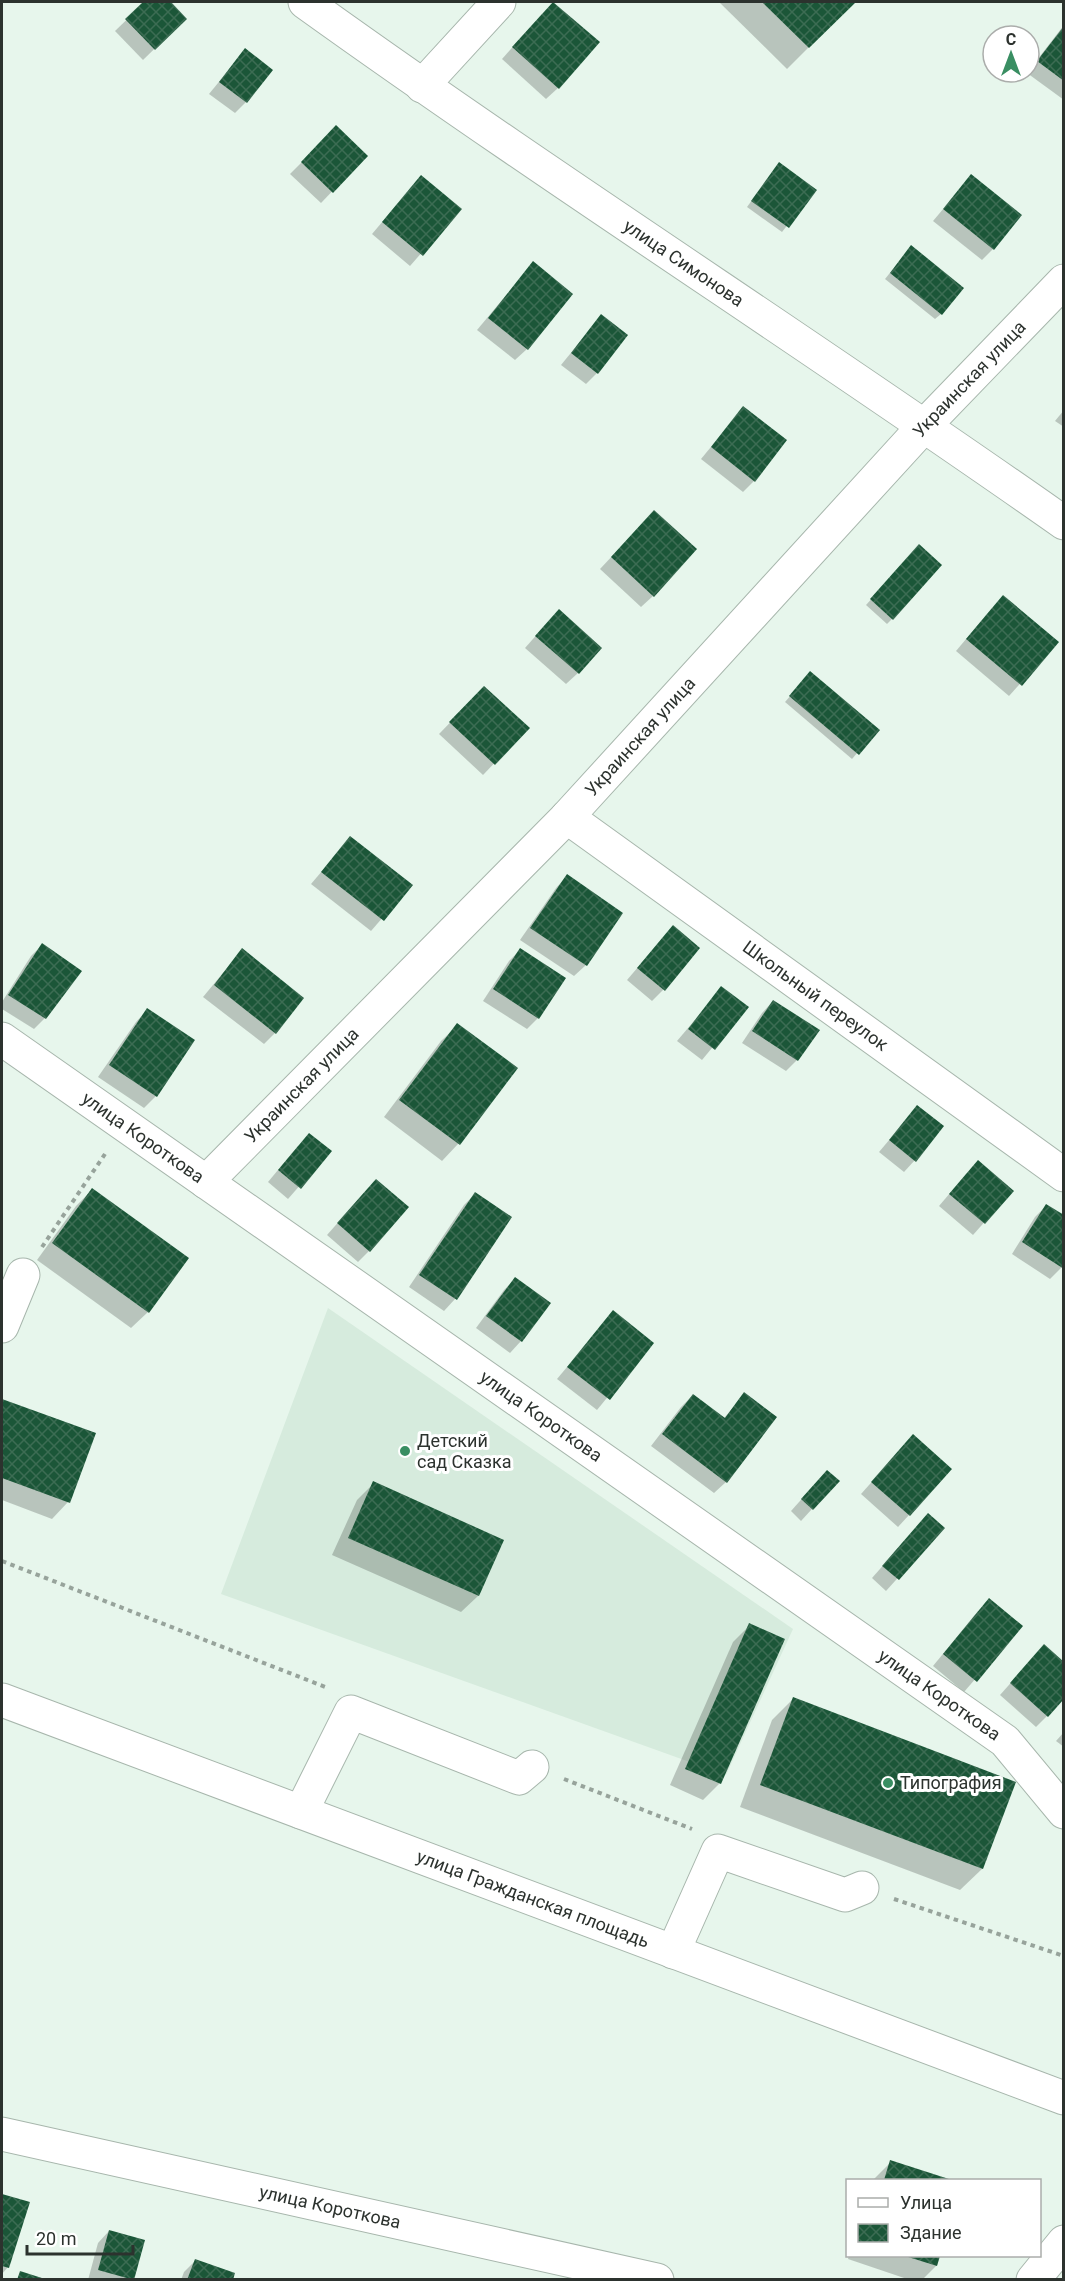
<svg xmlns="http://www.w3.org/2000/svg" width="1065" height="2281" font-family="Roboto,sans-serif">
	<defs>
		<pattern id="building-cross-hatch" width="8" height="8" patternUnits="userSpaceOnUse" patternTransform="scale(1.5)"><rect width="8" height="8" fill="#1b5638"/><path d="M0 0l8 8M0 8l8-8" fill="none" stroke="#3c6c53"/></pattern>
	</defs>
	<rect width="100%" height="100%" fill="#e7f6ec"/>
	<!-- built -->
	<polygon fill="#d6ebdd" points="328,1308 793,1629 726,1775 221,1594"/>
	<!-- shadow -->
	<g fill="#0003">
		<polygon points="145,2 169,2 185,19 143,60 115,31"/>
		<polygon points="719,2 854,2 787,69"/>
		<polygon points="542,14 558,88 546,99 502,59"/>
		<polygon points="1064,25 1064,100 1027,73"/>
		<polygon points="245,50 246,102 235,113 209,94"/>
		<polygon points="336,128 366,156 321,203 290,174"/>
		<polygon points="774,170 815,190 782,232 747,207"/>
		<polygon points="971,176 993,249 982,260 933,221"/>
		<polygon points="410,189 460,209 410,266 372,234"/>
		<polygon points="906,253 941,314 935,319 885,279"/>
		<polygon points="533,263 527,349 515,360 477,330"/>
		<polygon points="601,316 597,373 586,384 561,365"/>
		<polygon points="743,408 754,481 743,492 701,459"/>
		<polygon points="1064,410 1064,427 1055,421"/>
		<polygon points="643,523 653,596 641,607 600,569"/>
		<polygon points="914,552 892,619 887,624 866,605"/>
		<polygon points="992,608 1057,642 1009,696 956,651"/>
		<polygon points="548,622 578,673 566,684 525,648"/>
		<polygon points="805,679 877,730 852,759 785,702"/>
		<polygon points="473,699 528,728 483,775 439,734"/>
		<polygon points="350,838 411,885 371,931 311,884"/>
		<polygon points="567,876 586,965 574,976 520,940 556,888"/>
		<polygon points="662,939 663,990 652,1001 627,980"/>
		<polygon points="42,945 45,1018 34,1029 2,1009 2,1002 31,956"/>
		<polygon points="242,950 275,1033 264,1044 203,997"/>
		<polygon points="520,950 538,1018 527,1029 483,1001 509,961"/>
		<polygon points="722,988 746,1007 702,1060 677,1041"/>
		<polygon points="773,1001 797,1060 786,1071 742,1043 762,1013"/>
		<polygon points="147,1010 193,1041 156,1096 144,1108 98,1077 136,1022"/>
		<polygon points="458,1025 516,1069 458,1144 442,1161 384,1117 441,1041"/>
		<polygon points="917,1107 915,1160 904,1172 879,1152"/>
		<polygon points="298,1146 329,1152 288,1199 268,1182"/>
		<polygon points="967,1173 1012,1191 973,1235 939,1206"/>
		<polygon points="92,1190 148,1312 131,1328 37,1260 76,1206"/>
		<polygon points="365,1192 369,1251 358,1262 327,1235"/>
		<polygon points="475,1194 510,1217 455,1299 444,1311 409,1287 464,1205"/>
		<polygon points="1046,1206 1062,1267 1050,1279 1012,1254 1035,1217"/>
		<polygon points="515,1279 549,1304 521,1341 510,1353 476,1328 504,1290"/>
		<polygon points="613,1312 652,1343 597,1410 557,1379"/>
		<polygon points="745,1394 775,1417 726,1482 714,1493 651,1446 681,1407 693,1395 724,1418"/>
		<polygon points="2,1400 94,1434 68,1502 52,1519 2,1500"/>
		<polygon points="902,1448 909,1515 898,1527 861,1494"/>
		<polygon points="374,1483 502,1541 478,1596 461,1612 332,1555 357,1500"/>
		<polygon points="816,1483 812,1509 801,1521 791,1511"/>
		<polygon points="917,1527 943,1528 886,1591 872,1578"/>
		<polygon points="978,1611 1021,1626 964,1692 933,1666"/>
		<polygon points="750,1625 720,1783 703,1800 670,1785 733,1642"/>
		<polygon points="1033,1658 1047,1716 1036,1727 1000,1695"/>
		<polygon points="793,1699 1014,1782 982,1869 960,1890 740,1807 772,1720"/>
		<polygon points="1064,1732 1064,1747 1056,1741"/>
		<polygon points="891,2162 949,2180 873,2180"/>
		<polygon points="2,2195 28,2203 8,2267 2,2274"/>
		<polygon points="109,2231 132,2280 88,2280 98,2243"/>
		<polygon points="849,2256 939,2256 936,2266 922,2280 910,2280 848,2259"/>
		<polygon points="196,2260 231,2280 181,2280 184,2272"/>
	</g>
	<!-- building -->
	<g fill="url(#building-cross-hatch)">
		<polygon points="143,2 171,2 187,19 155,50 125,19"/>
		<polygon points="553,2 600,42 559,89 512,47"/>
		<polygon points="762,2 856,2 809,48"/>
		<polygon points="1064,26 1064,81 1037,61"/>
		<polygon points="245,48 273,70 247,103 219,82"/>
		<polygon points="336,125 368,156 333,193 301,162"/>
		<polygon points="779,162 817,190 789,228 751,201"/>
		<polygon points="971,174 1022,215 994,250 943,209"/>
		<polygon points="421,175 462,209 423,256 382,222"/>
		<polygon points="911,245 964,288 942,315 890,273"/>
		<polygon points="533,261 573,294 528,350 488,318"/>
		<polygon points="601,314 628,335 598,374 571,353"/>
		<polygon points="743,406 787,440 755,482 711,447"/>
		<polygon points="654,510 697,549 654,597 611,557"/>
		<polygon points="919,544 942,565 893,620 870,599"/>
		<polygon points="1003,595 1059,642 1022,686 966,639"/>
		<polygon points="559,609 602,648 579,674 535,636"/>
		<polygon points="810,671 880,730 859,755 789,696"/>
		<polygon points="484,686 530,728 495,765 449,722"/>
		<polygon points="350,836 413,885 384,921 321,872"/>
		<polygon points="567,874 623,913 587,966 530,928"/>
		<polygon points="673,925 700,948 665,991 637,968"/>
		<polygon points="42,943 82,971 46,1019 8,995"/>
		<polygon points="242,948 304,998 276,1034 214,985"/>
		<polygon points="520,948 566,978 539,1019 493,989"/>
		<polygon points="721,986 749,1007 715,1050 688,1029"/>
		<polygon points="773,1000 820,1030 798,1061 752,1031"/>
		<polygon points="147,1008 195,1040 157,1097 109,1065"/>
		<polygon points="457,1023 518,1068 460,1145 399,1100"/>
		<polygon points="917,1105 944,1126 916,1162 889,1140"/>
		<polygon points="309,1133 332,1151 301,1189 278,1170"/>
		<polygon points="978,1160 1014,1191 985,1224 949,1194"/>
		<polygon points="376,1179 409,1207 370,1252 337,1223"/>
		<polygon points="92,1188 189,1258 149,1313 52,1243"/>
		<polygon points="475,1192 512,1217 457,1300 419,1275"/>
		<polygon points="1046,1204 1064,1215 1064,1269 1022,1242"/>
		<polygon points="515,1277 551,1303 522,1342 486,1316"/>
		<polygon points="613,1310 654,1343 610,1400 567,1367"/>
		<polygon points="744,1392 777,1417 727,1483 662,1434 693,1394 725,1418"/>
		<polygon points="2,1399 96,1433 70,1503 2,1478"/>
		<polygon points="913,1434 952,1469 910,1516 871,1482"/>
		<polygon points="827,1470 840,1481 813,1510 801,1499"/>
		<polygon points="373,1481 504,1540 479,1596 348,1538"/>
		<polygon points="928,1513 945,1528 899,1580 882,1566"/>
		<polygon points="989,1598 1023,1626 977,1682 943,1654"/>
		<polygon points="749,1623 785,1639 721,1784 685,1769"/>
		<polygon points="1044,1644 1064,1662 1064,1699 1048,1717 1010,1683"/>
		<polygon points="793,1697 1016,1782 983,1869 760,1785"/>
		<polygon points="890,2160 952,2180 884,2180"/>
		<polygon points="2,2194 30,2202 9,2268 2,2266"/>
		<polygon points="109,2230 145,2240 134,2280 98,2270"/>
		<polygon points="905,2256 940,2256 937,2266"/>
		<polygon points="195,2259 235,2273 233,2280 187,2280"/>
		<polygon points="20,2271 45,2279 45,2280 17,2280"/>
	</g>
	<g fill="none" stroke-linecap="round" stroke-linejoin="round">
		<!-- minor casing -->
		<g stroke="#a7b6ac" stroke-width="35">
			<g id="minor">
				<path id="s1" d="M305 2C554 181 813 346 1064 523"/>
				<polyline points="422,86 499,2"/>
				<path id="s2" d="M567 817 1064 1175"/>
				<path id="s3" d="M2 1039 1005 1741 1064 1812"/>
				<path id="s4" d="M206 1182 567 817 925 425 1064 281"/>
				<polyline points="2,1326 23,1275"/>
				<path id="s5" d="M2 1700 1064 2098"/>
				<polyline points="301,1812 351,1712 519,1778 532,1767"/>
				<polyline points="673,1952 718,1851 845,1895 862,1888"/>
				<path id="s6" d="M2 2134 657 2280"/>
				<polyline points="1033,2280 1064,2242"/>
			</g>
		</g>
		<!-- path -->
		<g stroke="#97a39b" stroke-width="4" stroke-dasharray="4.5 4.5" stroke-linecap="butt">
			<polyline points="42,1247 105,1154"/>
			<polyline points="2,1561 328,1688"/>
			<polyline points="564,1779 692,1829"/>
			<polyline points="894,1899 1064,1956"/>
		</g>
		<!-- minor -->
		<use href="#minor" stroke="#fff" stroke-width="33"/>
	</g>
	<!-- markers -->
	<g fill="#398e62" stroke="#fff" stroke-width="2">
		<circle cx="405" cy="1451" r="6"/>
		<circle cx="888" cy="1783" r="6"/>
	</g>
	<g text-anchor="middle" stroke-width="6" stroke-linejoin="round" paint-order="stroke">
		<!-- street labels -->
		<g font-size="18" fill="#2c322e" stroke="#fff">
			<text dy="6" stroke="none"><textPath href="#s1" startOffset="460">улица Симонова</textPath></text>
			<text dy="6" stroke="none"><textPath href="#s4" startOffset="1108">Украинская улица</textPath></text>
			<text dy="6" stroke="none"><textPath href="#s4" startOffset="622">Украинская улица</textPath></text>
			<text dy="6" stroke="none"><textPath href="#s2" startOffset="306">Школьный переулок</textPath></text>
			<text dy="6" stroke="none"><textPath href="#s4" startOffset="136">Украинская улица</textPath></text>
			<text dy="6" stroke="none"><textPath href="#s3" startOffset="172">улица Короткова</textPath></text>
			<text dy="6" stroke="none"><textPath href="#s3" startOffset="658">улица Короткова</textPath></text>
			<text dy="6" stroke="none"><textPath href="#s3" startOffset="1144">улица Короткова</textPath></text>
			<text dy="6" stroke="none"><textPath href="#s5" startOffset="567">улица Гражданская площадь</textPath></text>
			<text dy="6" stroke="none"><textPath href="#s6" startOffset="336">улица Короткова</textPath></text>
		</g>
		<!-- poi labels -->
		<g font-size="18" fill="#2c322e" stroke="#fff" text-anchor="start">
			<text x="417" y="1447">Детский<tspan x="417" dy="21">сад Сказка</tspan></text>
			<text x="900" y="1789">Типография</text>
		</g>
	</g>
	<!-- border -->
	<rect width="1065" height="2281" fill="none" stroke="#2c322e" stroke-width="6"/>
	<!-- legend -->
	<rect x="846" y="2179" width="195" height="78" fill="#ffffff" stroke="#abadab" stroke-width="1.5"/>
	<rect x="858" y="2198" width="30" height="9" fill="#ffffff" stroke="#abadab" stroke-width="1.5"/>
	<text x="900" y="2209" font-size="18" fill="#2c322e">Улица</text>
	<rect x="858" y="2224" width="30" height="18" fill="url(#building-cross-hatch)" stroke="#abadab" stroke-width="1.5"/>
	<text x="900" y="2239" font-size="18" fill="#2c322e">Здание</text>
	<!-- north arrow -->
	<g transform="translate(1011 54)"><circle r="28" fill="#ffffff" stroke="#abadab" stroke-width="1.5"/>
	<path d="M0-4.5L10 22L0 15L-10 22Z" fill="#398e62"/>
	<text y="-9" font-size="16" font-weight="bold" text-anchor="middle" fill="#2c322e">С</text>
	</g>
	<!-- scale -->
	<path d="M27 2245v9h106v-9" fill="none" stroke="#2c322e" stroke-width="3"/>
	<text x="36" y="2245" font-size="18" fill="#2c322e" stroke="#ffffff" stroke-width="4.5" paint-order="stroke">20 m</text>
</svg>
